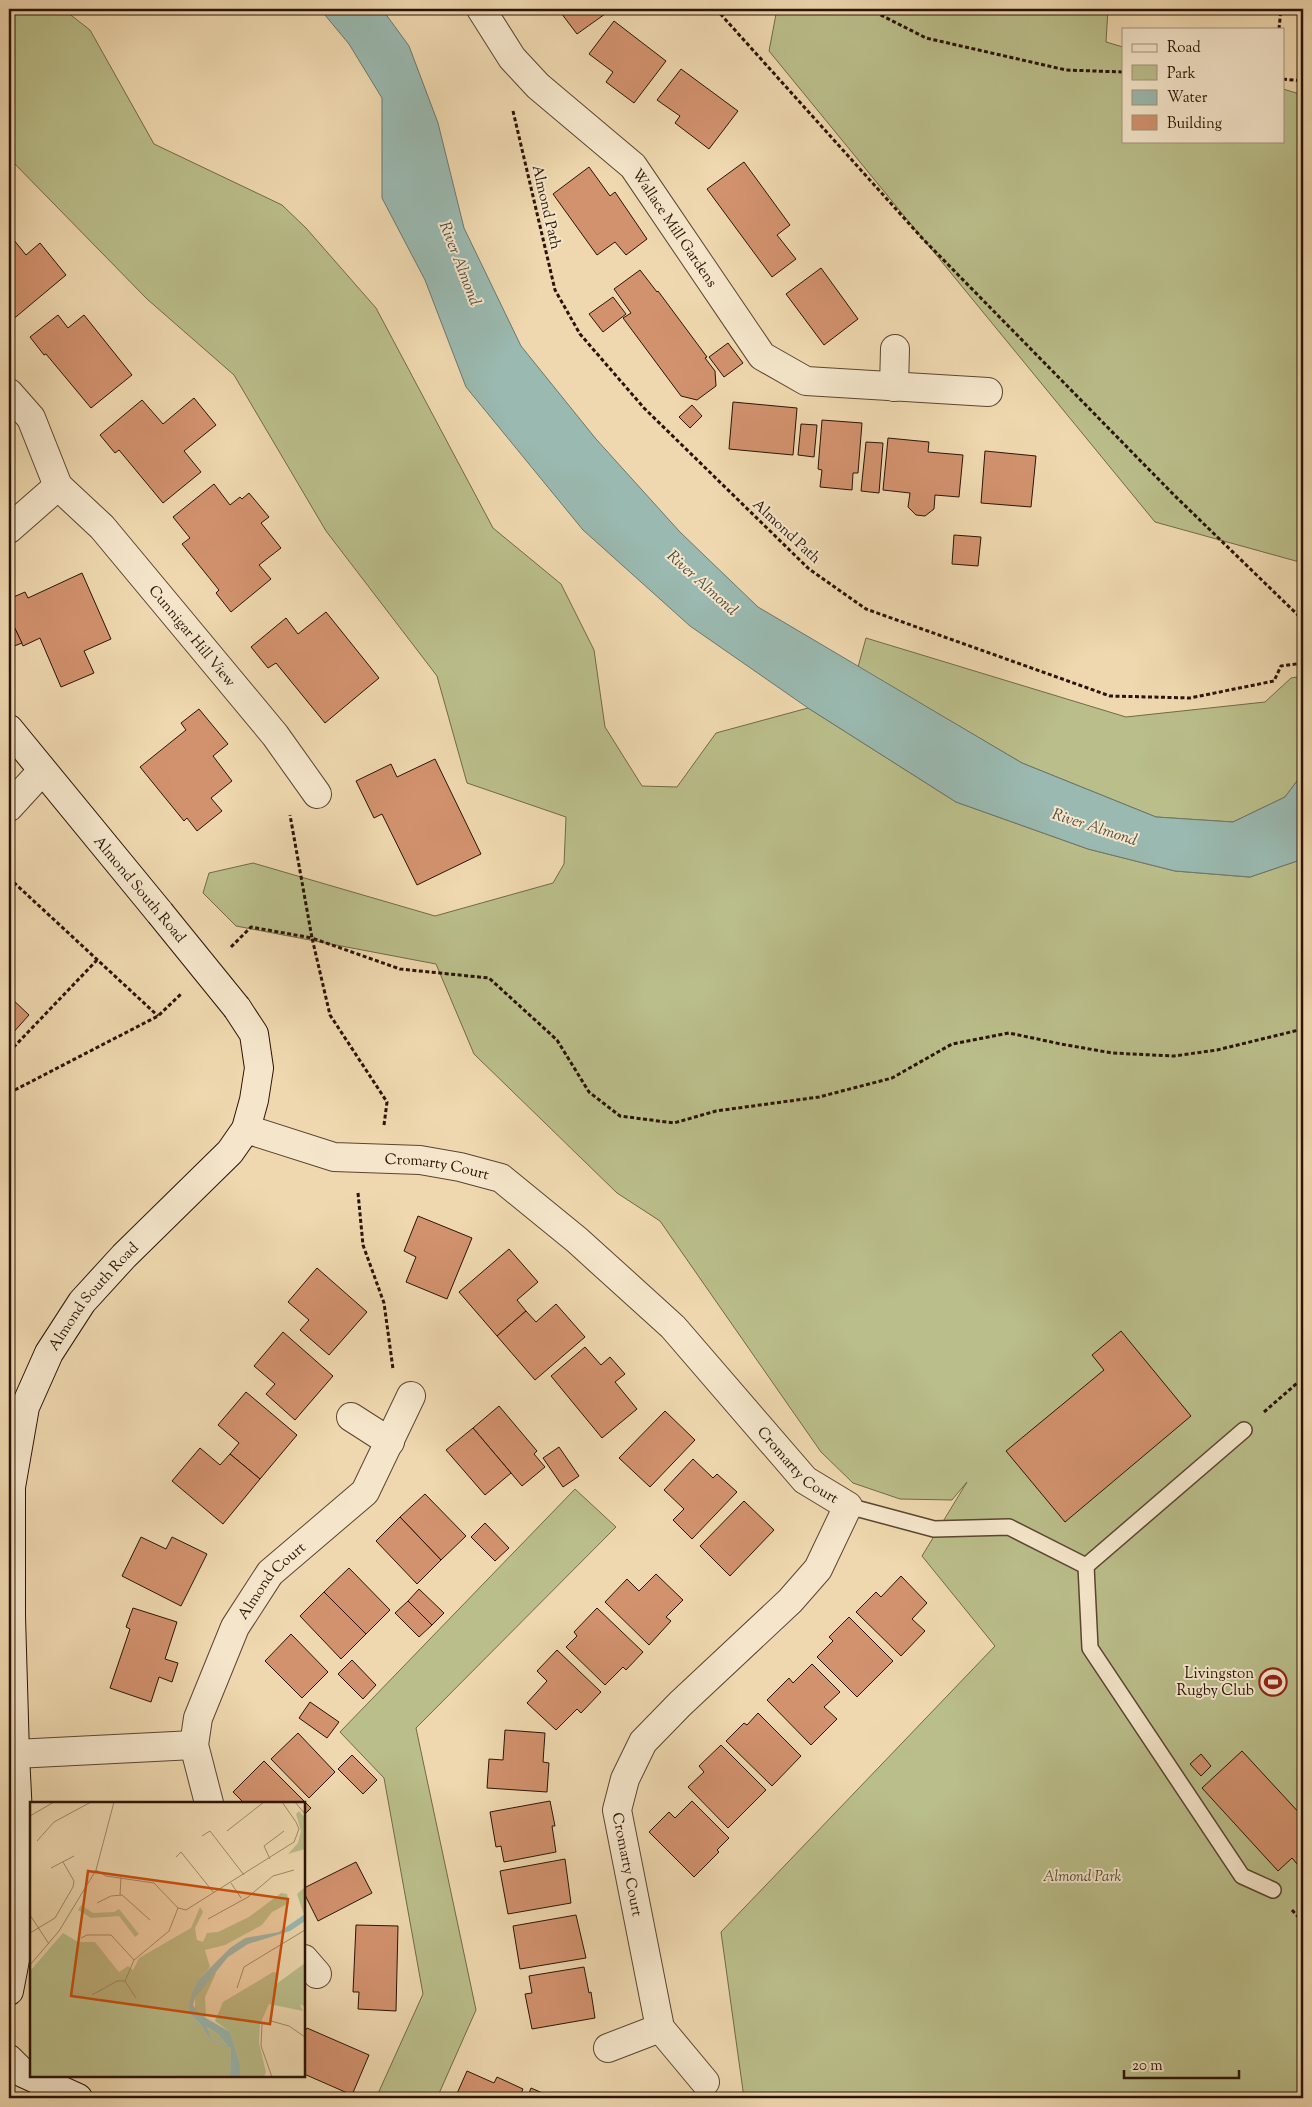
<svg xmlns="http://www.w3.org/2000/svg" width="1312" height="2107" font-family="'Sorts Mill Goudy',serif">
	<rect width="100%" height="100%" fill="#efd8af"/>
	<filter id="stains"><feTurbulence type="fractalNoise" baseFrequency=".004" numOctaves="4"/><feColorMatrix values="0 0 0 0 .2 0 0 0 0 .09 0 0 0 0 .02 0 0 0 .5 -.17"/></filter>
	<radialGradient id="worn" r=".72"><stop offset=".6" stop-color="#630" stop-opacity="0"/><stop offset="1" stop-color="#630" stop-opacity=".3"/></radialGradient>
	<!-- green -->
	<g fill="#babe8a" stroke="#726948">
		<polygon points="9,9 63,9 90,30 154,144 282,205 306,228 376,308 493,528 561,584 594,650 605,727 642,786 677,787 716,733 808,708 956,802 1088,849 1175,871 1250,877 1303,859 1303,2098 744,2098 721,1932 995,1646 922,1556 967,1482 952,1500 900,1499 853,1483 821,1452 660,1221 617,1193 474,1054 436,964 236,926 203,893 209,873 253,863 435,916 553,883 564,864 566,817 467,783 437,676 326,531 234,375 147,299 9,158"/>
		<polygon points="777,9 889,9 908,12 905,9 1108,9 1106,42 1123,47 1123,141 1283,141 1283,89 1303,95 1303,563 1155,522 769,51"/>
		<polygon points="866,638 1126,717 1265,702 1291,678 1303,676 1303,773 1285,797 1233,822 1156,817 1022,763 858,667"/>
		<polygon points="575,1489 616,1527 416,1728 476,2010 437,2098 376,2098 423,1994 384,1778 340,1732"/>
	</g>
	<!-- water -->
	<polygon fill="#9ab9b0" stroke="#6d776c" points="320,9 382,9 409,46 438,123 464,228 521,346 596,439 680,532 758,607 1022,763 1156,817 1233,822 1285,797 1303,773 1303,859 1250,877 1175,871 1088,849 956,802 808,708 690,626 583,530 466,387 425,280 382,198 382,98 349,44"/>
	<!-- building -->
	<g fill="#d2926e" stroke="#2a1406">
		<polygon points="558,9 612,9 577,34"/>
		<polygon points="614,21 666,61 634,103 606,82 613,72 589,54"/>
		<polygon points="681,69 738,111 709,149 675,123 680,116 657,100"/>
		<polygon points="744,162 790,225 777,235 796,259 772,277 707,189"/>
		<polygon points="589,167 610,196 615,192 647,239 626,255 615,242 597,255 553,194"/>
		<polygon points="9,234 26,255 40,243 66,275 11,321 9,319"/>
		<polygon points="821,268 858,319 824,345 786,294"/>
		<polygon points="640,270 657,292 658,291 707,357 705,358 715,371 716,386 697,400 681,396 623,318 631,313 614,289"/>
		<polygon points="613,297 626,314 603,332 589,314"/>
		<polygon points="58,315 68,328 84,315 132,375 91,408 46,354 44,355 30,337"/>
		<polygon points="728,343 743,363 724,377 709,357"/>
		<polygon points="194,398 216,425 184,451 201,472 163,503 119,450 115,453 100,435 142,400 163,424"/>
		<polygon points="733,402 797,408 793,455 729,449"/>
		<polygon points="692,405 702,416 690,428 679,417"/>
		<polygon points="822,420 862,423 858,473 853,473 852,490 820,487 822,470 818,469"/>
		<polygon points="801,424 817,425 814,457 798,455"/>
		<polygon points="888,438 929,442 928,452 963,455 959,497 935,495 934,509 925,516 916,515 908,507 910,493 883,490"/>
		<polygon points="866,442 883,443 879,493 861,491"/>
		<polygon points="985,451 1036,456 1031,507 981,503"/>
		<polygon points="214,484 230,505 240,497 242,499 249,493 269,517 261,523 281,548 259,565 271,579 231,612 216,593 219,590 182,544 190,538 173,517"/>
		<polygon points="954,535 981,537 978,566 952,564"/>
		<polygon points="82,573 111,639 84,651 94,673 61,687 40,638 23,646 9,616 9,599 25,592 28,598"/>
		<polygon points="326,612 379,678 325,723 276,663 268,668 251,647 286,618 298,634"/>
		<polygon points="9,616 22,643 9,648"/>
		<polygon points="199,709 228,744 213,756 232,781 211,798 222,811 197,831 187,818 184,821 140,767 186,730 181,723"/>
		<polygon points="435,759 481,854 417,885 382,814 374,818 356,781 391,764 397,777"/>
		<polygon points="9,996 29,1015 11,1035 9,1032"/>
		<polygon points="418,1216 472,1238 447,1299 406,1282 416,1257 404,1251"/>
		<polygon points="509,1249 538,1282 517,1300 526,1311 497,1336 459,1292"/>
		<polygon points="317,1268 367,1312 329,1355 300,1330 309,1320 288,1302"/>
		<polygon points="556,1304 585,1337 535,1380 497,1336 526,1311 536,1322"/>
		<polygon points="1121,1331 1191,1416 1065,1522 1006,1451 1104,1370 1092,1355"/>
		<polygon points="283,1332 333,1376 295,1420 266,1394 275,1384 254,1366"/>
		<polygon points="585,1347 601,1365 610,1357 625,1374 615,1382 637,1409 602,1438 551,1376"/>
		<polygon points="246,1392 297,1435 260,1479 230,1454 239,1443 218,1425"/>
		<polygon points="499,1406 537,1451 534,1454 545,1467 522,1486 473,1428"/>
		<polygon points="665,1411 695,1440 650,1487 619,1458"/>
		<polygon points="473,1428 511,1473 485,1495 446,1450"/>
		<polygon points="559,1447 579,1476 563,1487 543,1458"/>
		<polygon points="200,1448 220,1465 230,1454 260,1479 223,1524 172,1481"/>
		<polygon points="693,1459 713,1478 717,1474 737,1492 692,1539 673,1520 684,1509 664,1490"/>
		<polygon points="425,1494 466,1536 441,1560 400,1517"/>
		<polygon points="744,1501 774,1530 730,1576 700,1546"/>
		<polygon points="400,1517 441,1560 417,1584 376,1541"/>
		<polygon points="485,1523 509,1548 495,1561 471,1537"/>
		<polygon points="141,1537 166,1549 172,1537 207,1554 181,1606 122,1576"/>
		<polygon points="349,1568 390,1610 366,1634 324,1592"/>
		<polygon points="656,1574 683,1600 666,1617 671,1621 649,1645 605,1602 627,1579 639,1591"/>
		<polygon points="901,1576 927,1603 912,1619 925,1631 901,1656 856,1612 876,1592 881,1597"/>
		<polygon points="419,1589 444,1613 432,1625 408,1601"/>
		<polygon points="324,1592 366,1634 341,1659 300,1616"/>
		<polygon points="408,1601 432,1625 419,1637 395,1613"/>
		<polygon points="133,1608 177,1622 165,1659 178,1663 172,1682 159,1677 151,1702 110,1688 130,1629 126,1627"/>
		<polygon points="597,1608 643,1652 626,1670 623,1667 605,1685 566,1647 577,1636 574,1632"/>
		<polygon points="849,1617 893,1661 857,1697 817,1657 833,1641 829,1637"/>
		<polygon points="291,1634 328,1672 302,1698 265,1661"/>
		<polygon points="557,1650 601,1692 581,1713 577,1709 556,1730 527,1703 547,1681 537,1671"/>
		<polygon points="352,1660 376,1685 363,1699 338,1674"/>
		<polygon points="812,1664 840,1692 824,1707 837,1719 811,1745 767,1700 789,1678 793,1683"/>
		<polygon points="310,1702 339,1722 327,1738 299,1718"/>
		<polygon points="758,1713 801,1756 772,1786 726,1741 744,1723 747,1725"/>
		<polygon points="505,1730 545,1733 543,1762 549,1763 547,1792 487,1788 489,1759 503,1760"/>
		<polygon points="298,1733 335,1772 309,1798 271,1759"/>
		<polygon points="721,1745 766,1790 728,1828 688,1787 704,1772 699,1766"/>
		<polygon points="1242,1751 1303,1817 1303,1871 1292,1858 1278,1871 1202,1788"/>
		<polygon points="1201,1754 1211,1766 1201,1776 1190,1764"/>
		<polygon points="352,1755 377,1780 363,1794 338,1769"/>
		<polygon points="264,1761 311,1808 304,1815 304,1803 244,1803 233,1792"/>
		<polygon points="550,1801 555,1826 552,1826 556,1852 504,1862 501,1846 496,1847 490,1812"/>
		<polygon points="692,1801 729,1838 717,1850 719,1852 694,1877 649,1832 669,1812 675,1818"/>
		<polygon points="565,1859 571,1903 508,1914 500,1871"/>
		<polygon points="356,1862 372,1893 318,1921 304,1893 304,1888"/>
		<polygon points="576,1915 586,1958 520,1969 513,1926"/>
		<polygon points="356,1925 398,1926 396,2011 358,2009 359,1992 353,1992"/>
		<polygon points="584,1967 589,1993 591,1992 595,2018 532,2029 525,1994 532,1993 529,1976"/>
		<polygon points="307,2028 369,2055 352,2095 304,2074 304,2033"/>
		<polygon points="467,2071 494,2083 497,2077 523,2089 519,2098 455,2098"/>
		<polygon points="531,2088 554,2098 527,2098"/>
	</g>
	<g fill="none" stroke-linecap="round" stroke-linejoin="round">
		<!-- lane casing -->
		<g stroke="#5b4530" stroke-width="18">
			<g id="lane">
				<polyline points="848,1506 934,1529 1009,1527 1086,1566 1244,1430"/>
				<polyline points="1086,1566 1090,1648 1242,1876 1273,1890"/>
			</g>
		</g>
		<!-- street casing -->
		<g stroke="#5b4530" stroke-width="30">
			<g id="street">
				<path id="s1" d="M481 9 512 58 538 86 633 166 762 356 806 381 988 392"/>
				<polyline points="894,387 895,349"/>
				<path id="s2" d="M9 393 31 418 58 486 102 527 275 735 317 794"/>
				<polyline points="9,529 58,486"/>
				<polyline points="9,807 42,771"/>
				<path id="s3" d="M246 1129 334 1157 420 1160 460 1167 501 1178 577 1240 673 1327 805 1480 848 1506 818 1569 790 1601 680 1704 643 1742 625 1779 617 1810 660 2028 705 2082"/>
				<polyline points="351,1417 390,1442"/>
				<polyline points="15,1754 194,1745"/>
				<path id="s4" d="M209 1803 194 1745 198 1718 235 1627 270 1573 365 1492 411 1396"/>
				<polyline points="304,1959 317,1974"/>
				<polyline points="608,2048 660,2028"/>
			</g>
		</g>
		<!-- secondary casing -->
		<g stroke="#2a1406" stroke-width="30">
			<g id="secondary">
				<polyline points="9,729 160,913"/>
				<path id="s5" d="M9 1991 23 1918 15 1754 11 1616V1487L25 1407 49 1353 82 1302 124 1256 230 1152 246 1129 254 1100 259 1068 254 1034 237 1008"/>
				<polyline points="9,2059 23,2073 78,2098"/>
			</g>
		</g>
		<!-- path -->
		<g stroke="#2a1406" stroke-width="3" stroke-dasharray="4 2.5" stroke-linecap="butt">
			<polyline points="716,9 922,238 1174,495 1303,620"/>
			<polyline points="869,9 926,38 1066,70 1123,72"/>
			<polyline points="1279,29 1281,9"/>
			<polyline points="1283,79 1303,81"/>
			<polyline points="513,111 555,290 580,334 644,408 809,569 866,609 1110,696 1190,698 1274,681 1281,666 1303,663"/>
			<polyline points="9,878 158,1016"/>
			<polyline points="231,947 251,927 312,938 290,815"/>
			<polyline points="9,1052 97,960"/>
			<polyline points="9,1093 158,1016 181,994"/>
			<polyline points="384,1125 387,1102 330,1015 312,938 400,969 489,978 557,1040 589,1092 620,1116 674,1123 716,1111 819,1097 892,1078 952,1044 1009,1033 1061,1044 1112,1053 1174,1056 1217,1050 1303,1029"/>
			<polyline points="358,1193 363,1245 384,1303 393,1369"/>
			<polyline points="1264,1412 1303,1378"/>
			<polyline points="1292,1910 1303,1922"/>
		</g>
		<!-- lane -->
		<use href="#lane" stroke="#f5e6cb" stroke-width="15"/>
		<!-- street -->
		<use href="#street" stroke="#f5e6cb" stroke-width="28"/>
		<!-- secondary -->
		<use href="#secondary" stroke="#f5e6cb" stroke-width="28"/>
		<!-- secondary-bridge casing -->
		<g stroke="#2a1406" stroke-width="30" stroke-linecap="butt">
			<polyline id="secondary-bridge" points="160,913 237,1008"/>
		</g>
		<!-- secondary-bridge -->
		<use href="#secondary-bridge" stroke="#f5e6cb" stroke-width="28"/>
	</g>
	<!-- icons -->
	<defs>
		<g id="stadium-ring" transform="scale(1.4375)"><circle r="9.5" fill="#f5e6cb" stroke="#8f2418" stroke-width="1.5"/><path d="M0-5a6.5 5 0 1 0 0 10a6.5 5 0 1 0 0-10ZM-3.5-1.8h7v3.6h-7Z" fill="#8f2418"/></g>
	</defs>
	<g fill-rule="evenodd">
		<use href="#stadium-ring" x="1273" y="1682"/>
	</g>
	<g text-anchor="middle" stroke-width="4" stroke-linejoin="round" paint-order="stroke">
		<!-- street labels -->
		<g font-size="15" fill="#2a1406" stroke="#f5e6cb">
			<text transform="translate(547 207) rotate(77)" y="5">Almond Path</text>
			<text dy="5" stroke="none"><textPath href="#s1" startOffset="295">Wallace Mill Gardens</textPath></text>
			<text transform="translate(787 531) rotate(43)" y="5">Almond Path</text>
			<text dy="5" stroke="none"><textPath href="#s2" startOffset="308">Cunnigar Hill View</textPath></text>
			<text transform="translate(140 889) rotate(50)" y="5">Almond South Road</text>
			<text dy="5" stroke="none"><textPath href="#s3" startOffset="196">Cromarty Court</textPath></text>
			<text dy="5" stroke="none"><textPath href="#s5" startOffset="718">Almond South Road</textPath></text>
			<text dy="5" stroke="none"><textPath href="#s3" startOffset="676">Cromarty Court</textPath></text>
			<text dy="5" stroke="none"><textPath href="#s4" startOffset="245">Almond Court</textPath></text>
			<text dy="5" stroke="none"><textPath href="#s3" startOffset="1186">Cromarty Court</textPath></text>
		</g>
		<!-- poi labels -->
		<g font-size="15" fill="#2a1406" stroke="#f5e6cb" text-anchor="end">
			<text x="1254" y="1678">Livingston<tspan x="1254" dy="17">Rugby Club</tspan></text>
		</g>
		<!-- park labels -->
		<g font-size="15" font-style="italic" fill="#55472e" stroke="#f5e6cb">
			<text x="1082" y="1881">Almond Park</text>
		</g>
		<!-- water labels -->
		<g font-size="16" font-style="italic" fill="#514e42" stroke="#f5e6cb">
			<text transform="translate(461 263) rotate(69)" y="6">River Almond</text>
			<text transform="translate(703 582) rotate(42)" y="6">River Almond</text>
			<text transform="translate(1095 826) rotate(18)" y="6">River Almond</text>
		</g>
	</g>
	<!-- overview -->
	<g transform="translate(30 1802)">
		<rect width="275" height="275" fill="#efd8af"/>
		<path d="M269 9 275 16V47L258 52 268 41 271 29 266 12ZM275 85V112L274 113 267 92ZM251 91 257 92 259 101 242 110 232 123 195 143 175 148 180 165 169 177 158 204 160 212 171 223 180 238 201 246 200 275H0V169L33 131 48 140H65L89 170 98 164 103 168 109 156 161 126 170 105 173 110 165 126 167 138 173 140 177 131 188 130 219 115ZM51 103 63 111 84 110 89 107 109 132 105 135 89 114 61 116 48 108ZM275 161V205L270 202 273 209 239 202 230 222 229 241 236 270 234 275H209V259L200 230 185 219 193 200 243 170 248 171 245 183ZM183 170 186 171 175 195 176 214 174 216 165 209V196ZM176 225 189 233 199 243 181 237Z" fill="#babe8a"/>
		<path d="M275 112V119L260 129 218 142 198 155 165 196 163 203 169 212 200 230 209 259 210 272 209 275H200L201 246 180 238 171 223 160 212 158 204 163 189 169 177 200 146 215 136 249 130ZM177 225 189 233 198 243 181 237Z" fill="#9ab9b0" fill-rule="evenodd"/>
		<path fill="none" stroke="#a08a6b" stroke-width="1" d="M265 0 275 12M0 14 24 0M197 29 234 0M172 34 180 29 214 73M7 39 24 20 61 0M146 55 151 50 184 91M240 57 234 44 254 29M21 66 44 54M66 68 76 74 124 81 148 106 156 108 264 40 269 27 266 20 252 0M201 81 211 96M90 93 91 75M67 101 81 94 92 93 120 118M0 113 19 142M178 117 218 95 243 74 264 68M0 131 25 116 43 85 44 79 33 60M51 136 57 133H81L104 158M0 163 29 129 66 68 84 0M207 186 214 165 275 128M62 193 87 179H95M106 196 95 179 104 158 139 129 148 106M241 219 259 224 275 235M232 222 231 244 242 275"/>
		<path fill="#cc4f0b" fill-opacity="0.15" stroke="#cc4f0b" stroke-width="2.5" d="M58 69 258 97 240 222 41 194Z"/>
		<rect width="275" height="275" fill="none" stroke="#2a1406" stroke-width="2.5"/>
	</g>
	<!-- margin -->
	<rect width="1312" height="2107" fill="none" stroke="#efd8af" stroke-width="30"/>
	<rect x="10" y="10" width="1292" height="2087" fill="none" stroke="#2a1406" stroke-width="2.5"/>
	<rect x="15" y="15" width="1282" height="2077" fill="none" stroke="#2a1406"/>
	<!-- legend -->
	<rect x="1122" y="28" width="162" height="115" fill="#f5e6cb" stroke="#a4927c"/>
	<rect x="1132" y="44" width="25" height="8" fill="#f5e6cb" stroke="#a4927c"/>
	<text x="1167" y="52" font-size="15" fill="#2a1406">Road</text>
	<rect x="1132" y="65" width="25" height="15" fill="#babe8a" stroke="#a4927c"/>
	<text x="1167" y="78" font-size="15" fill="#2a1406">Park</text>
	<rect x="1132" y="90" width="25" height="15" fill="#9ab9b0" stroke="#a4927c"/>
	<text x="1167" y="102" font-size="15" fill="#2a1406">Water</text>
	<rect x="1132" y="115" width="25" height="15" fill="#d2926e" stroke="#a4927c"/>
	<text x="1167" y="128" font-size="15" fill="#2a1406">Building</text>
	<!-- scale -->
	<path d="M1124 2070v8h115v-8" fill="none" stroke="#2a1406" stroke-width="2.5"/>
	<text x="1132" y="2070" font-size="15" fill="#2a1406" stroke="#f5e6cb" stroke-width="4" paint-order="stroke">20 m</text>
	<rect width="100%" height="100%" filter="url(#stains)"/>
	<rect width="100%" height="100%" fill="url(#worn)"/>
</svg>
